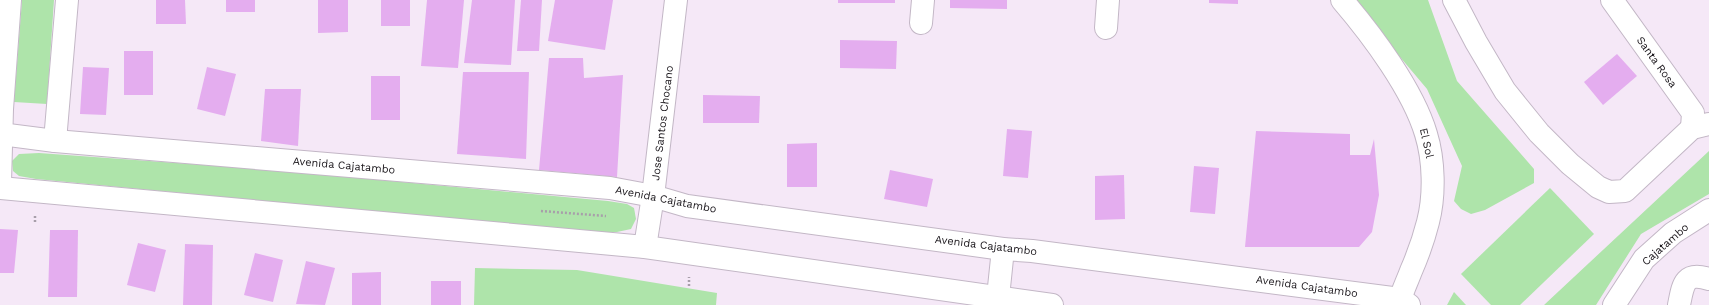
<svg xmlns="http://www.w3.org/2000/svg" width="1709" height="305" font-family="'Work Sans',sans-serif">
	<rect width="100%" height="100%" fill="#f5e8f7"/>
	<!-- green -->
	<g fill="#aee4aa">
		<polygon points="22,0 54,0 47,104 14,102"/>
		<polygon points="1352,0 1428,0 1457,81 1534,169 1534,183 1485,210 1471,214 1461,209 1454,201 1462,166 1427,89"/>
		<polygon points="1709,151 1709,194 1641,234 1596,305 1544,305"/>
		<polygon points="39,153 261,169 608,201 627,204 634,208 636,219 631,229 617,232 604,232 407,215 36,179 19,176 13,171 12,161 19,154"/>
		<polygon points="1550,188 1594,234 1520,305 1491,305 1461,274"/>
		<polygon points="475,268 577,270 717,293 716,305 474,305"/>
		<polygon points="1454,292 1466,305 1447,305"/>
	</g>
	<!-- building -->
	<g fill="#e4adef">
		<polygon points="156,0 185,0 186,24 156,24"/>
		<rect x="226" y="0" width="29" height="12"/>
		<polygon points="318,0 348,0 348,32 318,33"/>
		<rect x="381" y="0" width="29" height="26"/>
		<polygon points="427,0 464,0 458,68 421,66"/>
		<polygon points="472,0 515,0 511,65 464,63"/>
		<polygon points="521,0 542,0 539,51 517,51"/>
		<polygon points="555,0 613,0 605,50 548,41"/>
		<rect x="838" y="0" width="57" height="3"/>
		<polygon points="950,0 1007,0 1007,9 950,8"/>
		<polygon points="1209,0 1238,0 1238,4 1209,3"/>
		<polygon points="840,40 897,41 896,69 840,68"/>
		<rect x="124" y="51" width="29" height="44"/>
		<polygon points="1617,54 1637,76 1603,105 1584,82"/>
		<polygon points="549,58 583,58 584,78 623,75 617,177 539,170"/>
		<polygon points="83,67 109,68 106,115 80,114"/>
		<polygon points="207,67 236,74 225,116 197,109"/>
		<polygon points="463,72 529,72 526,159 457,154"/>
		<rect x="371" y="76" width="29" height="44"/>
		<polygon points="265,89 301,89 298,146 261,141"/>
		<polygon points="703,95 760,96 759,123 703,123"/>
		<polygon points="1007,129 1032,131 1028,178 1003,176"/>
		<polygon points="1256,131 1350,134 1350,155 1370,155 1374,139 1379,195 1372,232 1359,247 1245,247"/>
		<polygon points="817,143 817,187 787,187 787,144"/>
		<polygon points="1194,166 1219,168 1215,214 1190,212"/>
		<polygon points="890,170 933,179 927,207 884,199"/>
		<polygon points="1124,175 1125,219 1095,220 1095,176"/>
		<polygon points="0,229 18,230 14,273 0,273"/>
		<polygon points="50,230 78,230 77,297 48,297"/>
		<polygon points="138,243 166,250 155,292 127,285"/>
		<polygon points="185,244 213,245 212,305 183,305"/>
		<polygon points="255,253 283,260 273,302 244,295"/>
		<polygon points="306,261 335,268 325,305 296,304"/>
		<polygon points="381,272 381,305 352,305 352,273"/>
		<rect x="431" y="281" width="30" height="24"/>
	</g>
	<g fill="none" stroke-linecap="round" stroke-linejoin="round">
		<!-- minor casing -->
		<g stroke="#c3b7c6" stroke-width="24">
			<g id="minor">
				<path d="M1342 0C1372 35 1413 90 1426 134 1434 160 1435 195 1428 222 1424 238 1418 255 1411 271 1407 282 1401 293 1399 305"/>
				<polyline points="1454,0 1476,42 1505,91 1539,133 1570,164 1598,187 1609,192 1625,191 1692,128 1709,124"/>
				<polyline points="1612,0 1693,113 1692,128"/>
				<polyline points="921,23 923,0"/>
				<polyline points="1106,28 1108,0"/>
				<polyline points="0,134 55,141 610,188 653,196 687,206 1003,249 1032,251 1400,299 1409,305"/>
				<polyline points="55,141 67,0"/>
				<polyline points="0,183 2,109 10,0"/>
				<polyline points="0,188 645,247 1052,305"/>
				<polyline points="645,247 653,196 676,0"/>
				<polyline points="998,297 1003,249"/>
				<polyline points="1614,305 1644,259 1673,233 1709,210"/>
				<path d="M1679 305C1683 285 1684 271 1709 279"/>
			</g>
		</g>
		<!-- path -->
		<g stroke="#a89eaa" stroke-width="2.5" stroke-dasharray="2 2" stroke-linecap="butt">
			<polyline points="541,211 606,216"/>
			<polyline points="35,222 35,215"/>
			<polyline points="689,286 689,277"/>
		</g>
		<!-- minor -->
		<use href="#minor" stroke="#fff" stroke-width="22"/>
	</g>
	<g text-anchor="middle" stroke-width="4" stroke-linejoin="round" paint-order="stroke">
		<!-- street labels -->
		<g font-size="11" fill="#1a161b" stroke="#fff">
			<text transform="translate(1657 62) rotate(54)" y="4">Santa Rosa</text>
			<text transform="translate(662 123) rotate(-83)" y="4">Jose Santos Chocano</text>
			<text transform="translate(1427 143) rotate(77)" y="4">El Sol</text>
			<text transform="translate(344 165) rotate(5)" y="4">Avenida Cajatambo</text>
			<text transform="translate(666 199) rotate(11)" y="4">Avenida Cajatambo</text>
			<text transform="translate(1665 244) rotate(-41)" y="4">Cajatambo</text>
			<text transform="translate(986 245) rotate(7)" y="4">Avenida Cajatambo</text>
			<text transform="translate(1307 286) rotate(8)" y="4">Avenida Cajatambo</text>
		</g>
	</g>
</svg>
